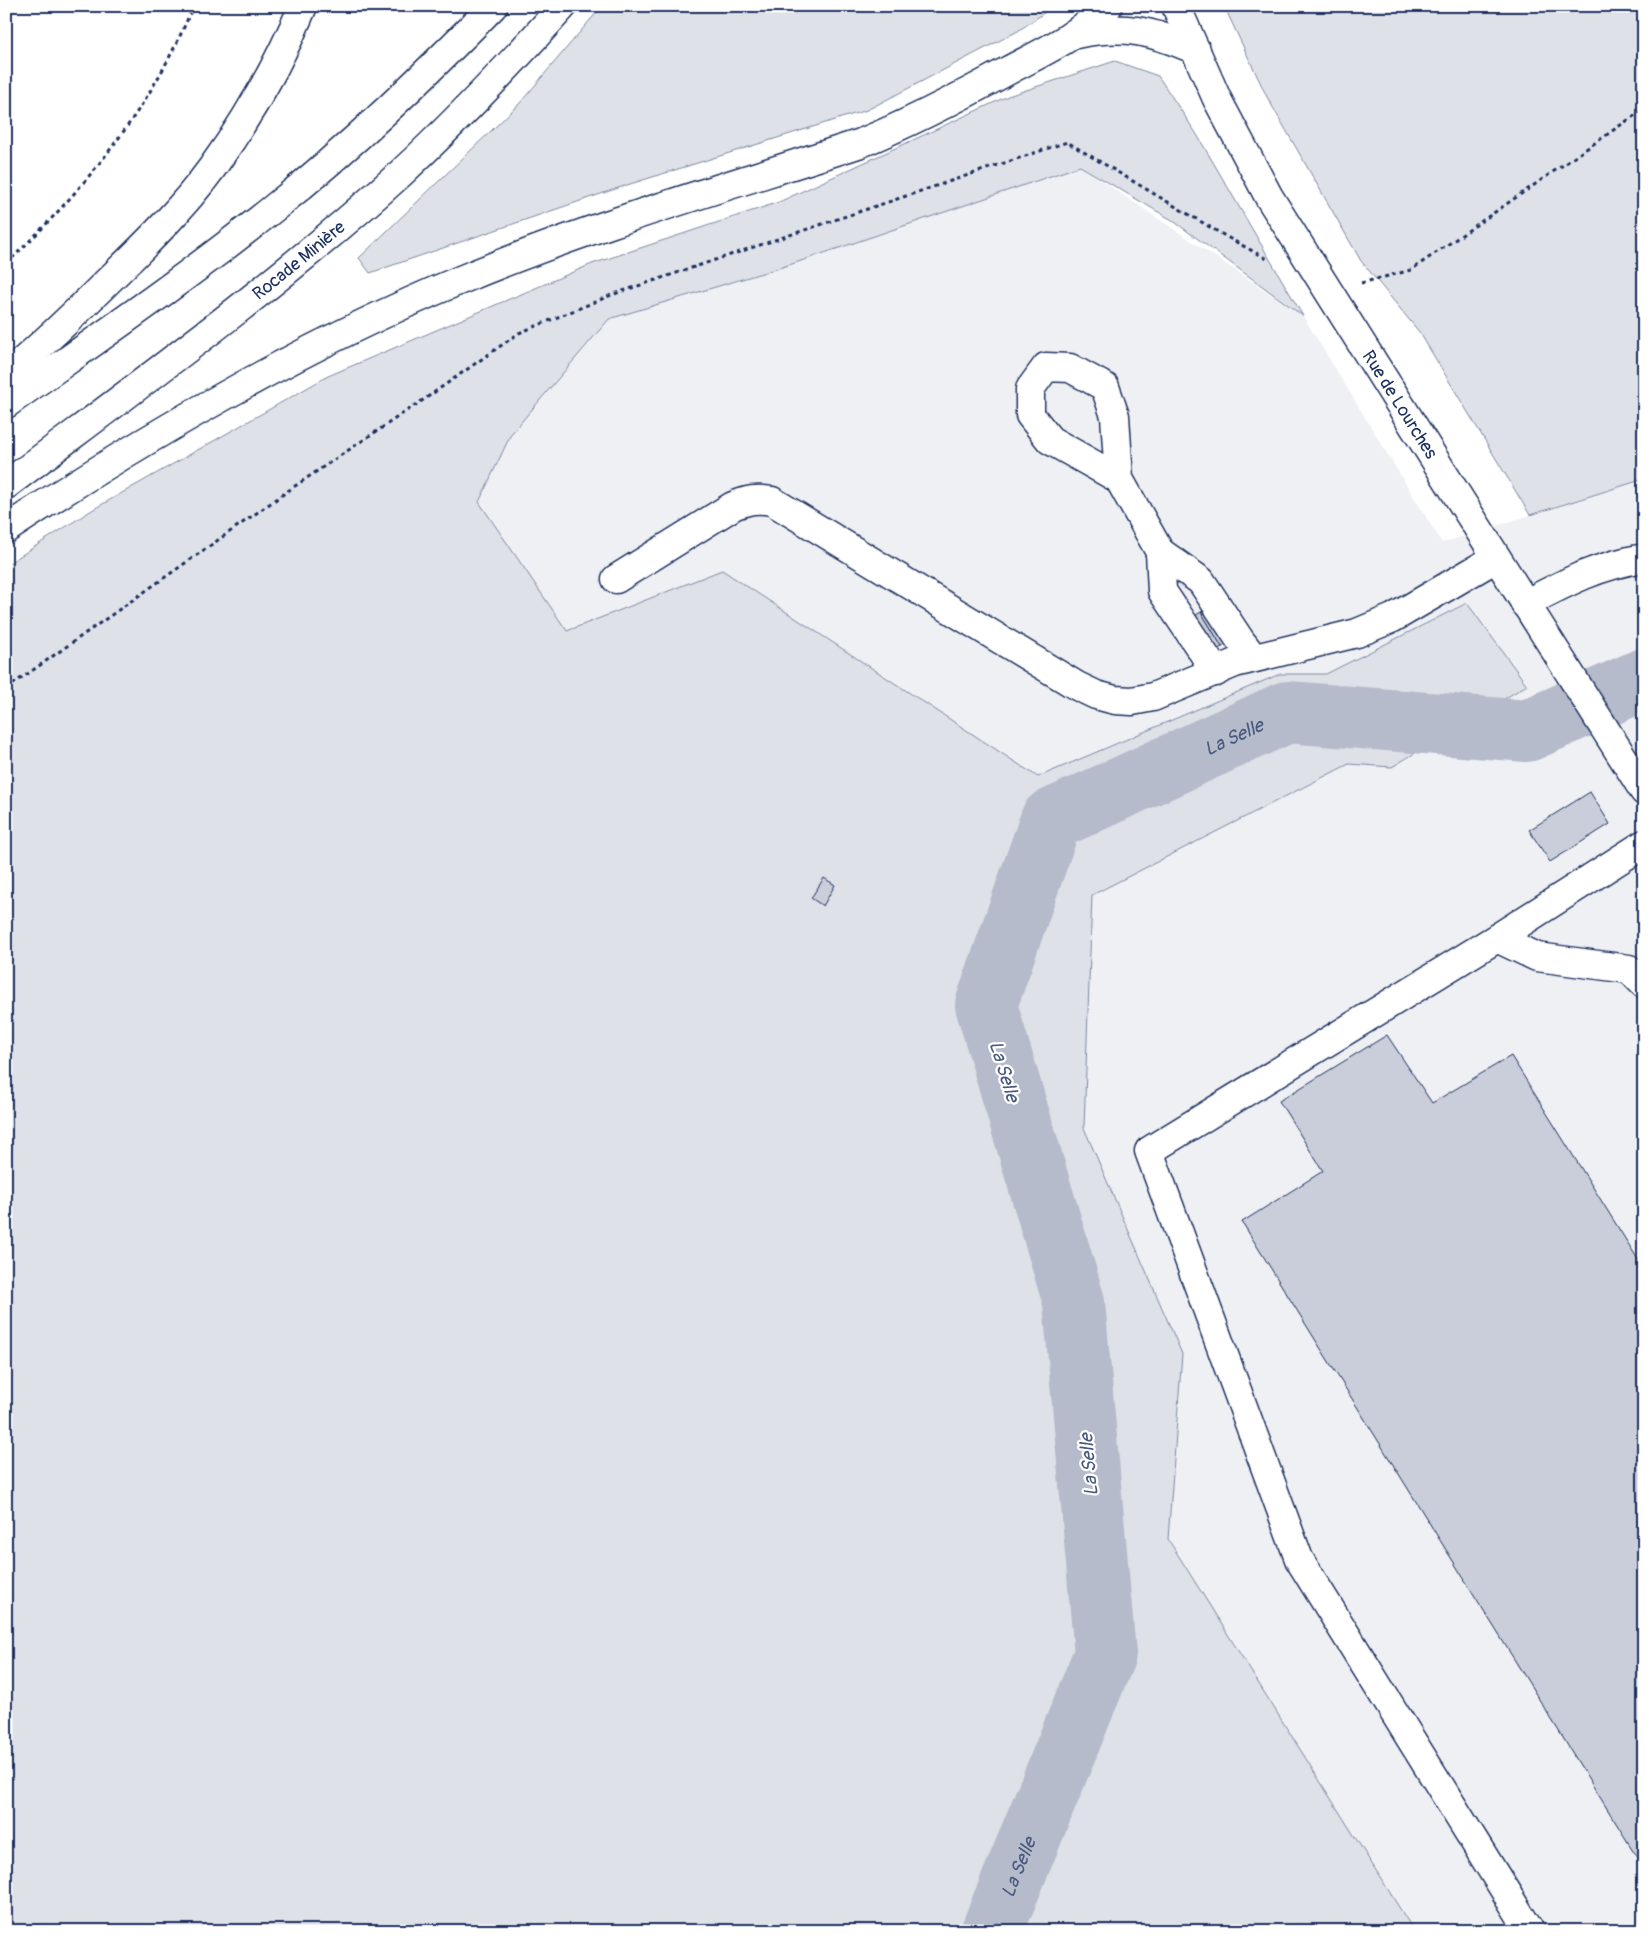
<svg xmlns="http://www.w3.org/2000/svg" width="1650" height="1937" font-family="Pangolin,sans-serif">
	<rect width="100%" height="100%" fill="#fff"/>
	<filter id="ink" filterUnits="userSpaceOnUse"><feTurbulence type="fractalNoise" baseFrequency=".02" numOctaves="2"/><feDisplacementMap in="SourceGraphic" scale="10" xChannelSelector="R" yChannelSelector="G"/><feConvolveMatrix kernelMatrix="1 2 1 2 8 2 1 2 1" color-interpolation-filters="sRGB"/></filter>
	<g filter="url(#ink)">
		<!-- built -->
		<polygon fill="#eff0f4" points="1080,166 1303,316 1442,543 1644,479 1644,1931 1414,1931 1168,1539 1182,1354 1084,1128 1092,895 1349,764 1392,767 1527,684 1467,603 1326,674 1280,674 1038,777 722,570 567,631 479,502 511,434 609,319 792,264"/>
		<!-- green -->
		<g fill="#dee1e7" stroke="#7c88a2">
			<polygon points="602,6 1054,6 1018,31 867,110 627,185 370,273 359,258 520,103"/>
			<polygon points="1224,6 1644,6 1644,479 1530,515 1420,333 1361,261 1267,97"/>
			<polygon points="1115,61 1158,76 1196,133 1303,316 1172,220 1080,166 792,264 609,319 511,434 479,502 567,631 722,570 1038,777 1280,674 1326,674 1467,603 1527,685 1392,767 1349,764 1092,895 1084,1128 1182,1354 1168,1539 1414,1931 6,1931 6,565 92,510 328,376 592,264 779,202 1008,96"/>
		</g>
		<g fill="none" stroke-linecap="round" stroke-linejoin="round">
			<!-- river -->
			<path stroke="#b5bbca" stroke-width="62" id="s1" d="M992 1931 1105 1654 1074 1302 986 1005 1051 820 1287 712 1527 731 1644 679"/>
		</g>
		<!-- building -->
		<g fill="#caceda" stroke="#1b2f5e">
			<polygon points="1207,610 1227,644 1222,647 1201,612"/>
			<polygon points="1201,612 1222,647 1213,652 1193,617"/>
			<polygon points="1590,792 1610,824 1550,862 1529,830"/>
			<polygon points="824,878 835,885 823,906 811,898"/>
			<polygon points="1387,1035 1432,1103 1511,1056 1644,1269 1644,1868 1242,1222 1323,1171 1279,1101"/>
		</g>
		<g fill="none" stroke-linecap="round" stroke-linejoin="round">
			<!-- minor casing -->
			<g stroke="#1b2f5e" stroke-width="31">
				<g id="minor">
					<path id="s2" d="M1176 6 1217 99 1269 197 1644 791"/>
					<polyline points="1119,479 1050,440 1030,415 1030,389 1046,367 1070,368 1105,387 1115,416 1119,479 1160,552"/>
					<path d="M616 579 733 506C747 500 757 498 772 501L1077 686 1096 695 1115 700 1132 701 1153 697 1235 663 1357 633 1393 618 1496 558"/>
					<path d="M1525 604C1567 582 1596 566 1644 558"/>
					<polyline points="1216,672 1162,591 1160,552 1201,581 1240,640 1254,658"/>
					<polyline points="1497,938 1537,957 1629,969 1644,984"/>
					<polyline points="1530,1931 1299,1559 1149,1151 1497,938 1644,844"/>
				</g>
			</g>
			<!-- highway casing -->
			<g stroke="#1b2f5e" stroke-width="31">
				<g id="highway">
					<path d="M1076 34C1124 24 1152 31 1196 50"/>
					<path d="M6 376C42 345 76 313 109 280 145 245 182 209 212 168 248 118 279 64 303 6"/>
					<path d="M6 404C96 340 188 277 274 208 352 146 423 77 493 6"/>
					<path id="s3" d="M6 485C140 384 276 286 400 174 457 121 511 64 563 6"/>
					<path d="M6 529C149 435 300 347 458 281 589 226 726 187 861 143 912 122 960 97 1009 70 1045 51 1078 36 1108 6"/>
				</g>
			</g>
			<!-- path -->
			<g stroke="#1b2f5e" stroke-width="3" stroke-dasharray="4 4" stroke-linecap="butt">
				<path d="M6 264C84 190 153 106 193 6"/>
				<polyline points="1361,283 1411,270 1644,109"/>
				<polyline points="6,689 295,486 429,396 519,333 614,294 1067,142 1225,236 1269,260"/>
			</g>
			<!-- minor -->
			<use href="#minor" stroke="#fff" stroke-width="28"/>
			<!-- highway -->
			<use href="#highway" stroke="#fff" stroke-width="28"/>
		</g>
	</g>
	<g text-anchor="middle" stroke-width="4.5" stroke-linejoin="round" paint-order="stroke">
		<!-- street labels -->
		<g font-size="18" fill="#1b2f5e" stroke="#fff">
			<text dy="6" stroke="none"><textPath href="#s3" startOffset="369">Rocade Minière</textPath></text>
			<text dy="6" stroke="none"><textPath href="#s2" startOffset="458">Rue de Lourches</textPath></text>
		</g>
		<!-- water labels -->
		<g font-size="19" font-style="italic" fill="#49597e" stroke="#fff">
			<text dy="7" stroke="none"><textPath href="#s1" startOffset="1359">La Selle</textPath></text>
			<text transform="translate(1005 1071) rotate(73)" y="7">La Selle</text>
			<text transform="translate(1088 1465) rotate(-95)" y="7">La Selle</text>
			<text dy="7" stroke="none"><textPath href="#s1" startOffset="69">La Selle</textPath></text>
		</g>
	</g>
	<!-- margin -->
	<rect width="1650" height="1937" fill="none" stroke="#fff" stroke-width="25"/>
	<rect x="12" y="12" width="1625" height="1912" fill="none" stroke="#1b2f5e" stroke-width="2" filter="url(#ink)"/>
</svg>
